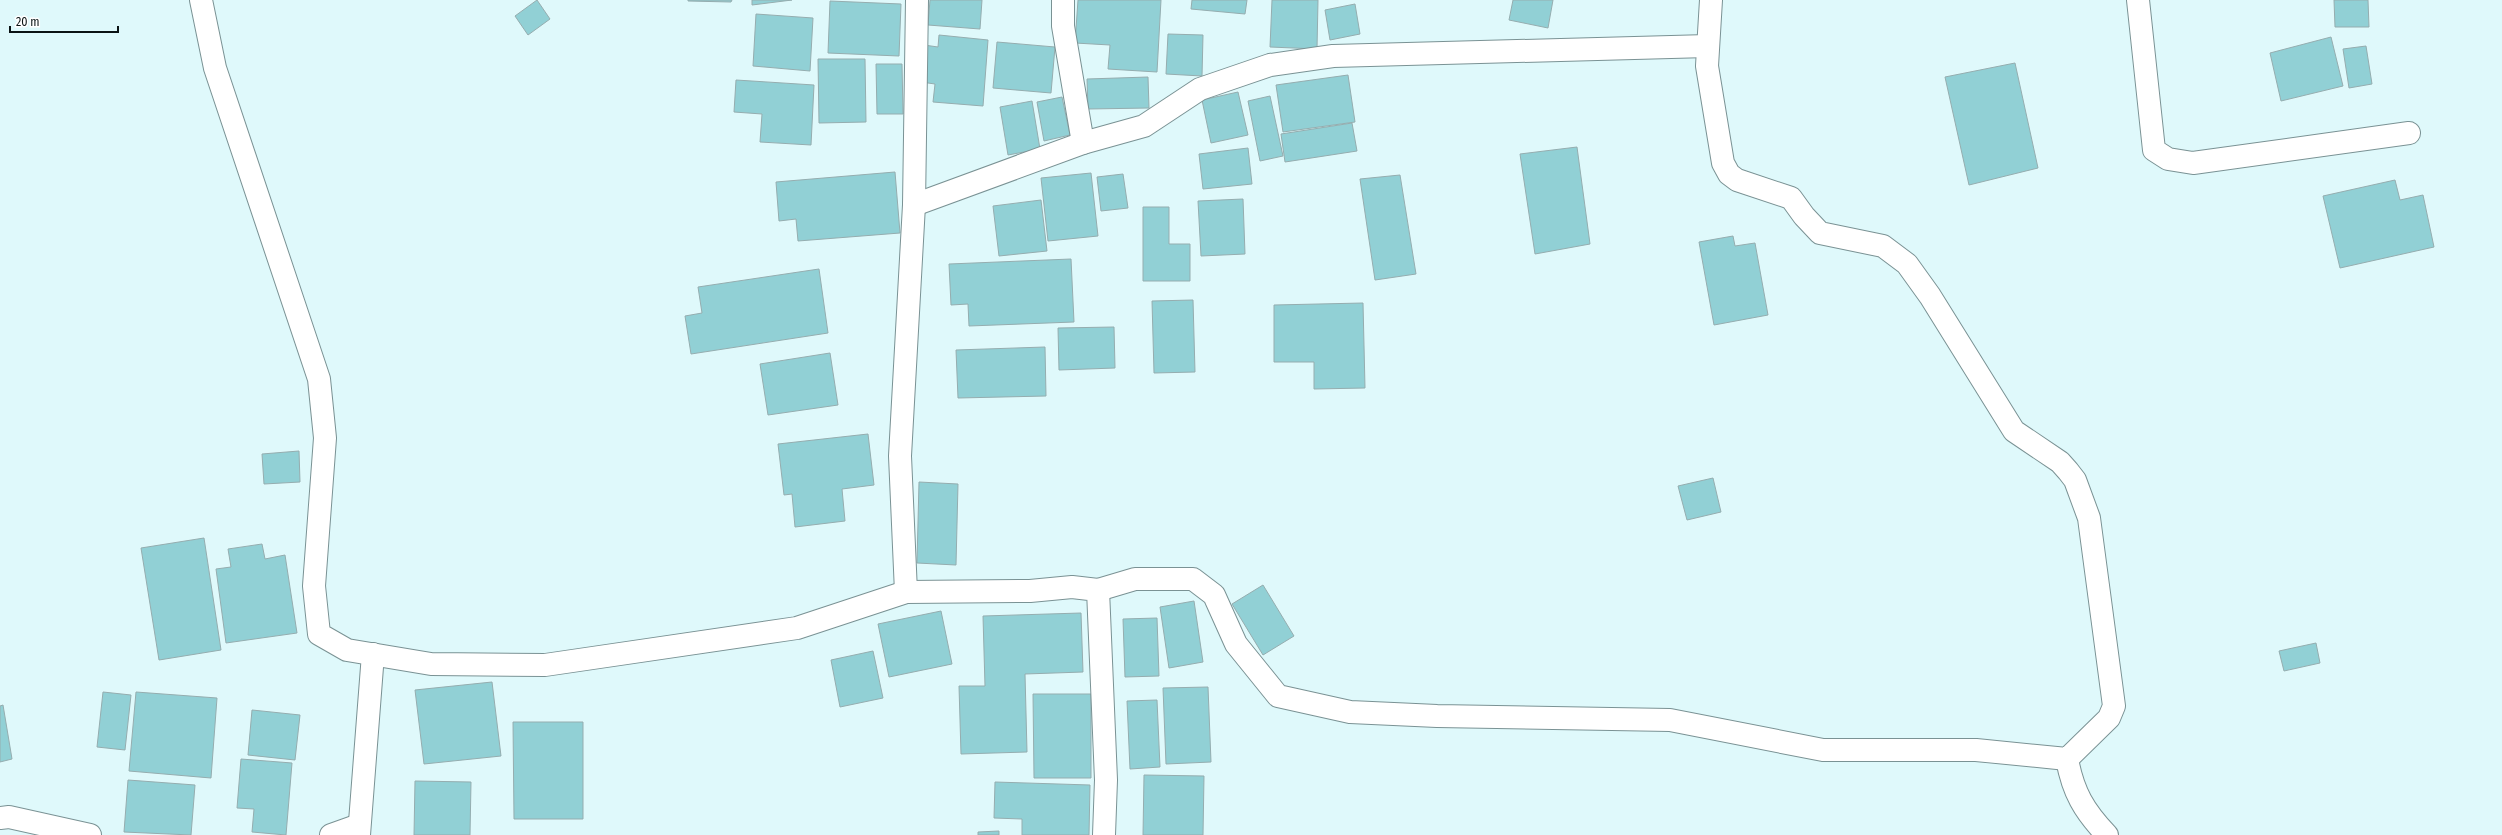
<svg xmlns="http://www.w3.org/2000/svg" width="2502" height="835" font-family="'Fira Sans Condensed',sans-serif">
	<rect width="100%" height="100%" fill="#dff9fb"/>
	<!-- building -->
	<g fill="#91d0d5" stroke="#95adaf">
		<polygon points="537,0 550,19 528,35 515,16"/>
		<polygon points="688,0 732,0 731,2 688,1"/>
		<polygon points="752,0 792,0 752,5"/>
		<polygon points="930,0 982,0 980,29 928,25"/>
		<polygon points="1078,0 1161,0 1157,72 1108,69 1110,45 1075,43"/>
		<polygon points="1192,0 1247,0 1245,14 1191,9"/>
		<polygon points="1272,0 1318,0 1317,49 1270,47"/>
		<polygon points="1513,0 1553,0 1548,28 1509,20"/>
		<polygon points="2334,0 2368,0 2369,27 2335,27"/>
		<polygon points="830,1 901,4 899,56 828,53"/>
		<polygon points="1355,4 1360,34 1330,40 1325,10"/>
		<polygon points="756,14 813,18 810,71 753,66"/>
		<polygon points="1168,34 1203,35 1202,76 1166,74"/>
		<polygon points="939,35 988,40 983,106 933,102 935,84 921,82 924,45 938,47"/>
		<polygon points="2331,37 2343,86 2281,101 2270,53"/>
		<polygon points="997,42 1055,47 1051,93 993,88"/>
		<polygon points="2366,46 2372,84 2349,88 2343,49"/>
		<polygon points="818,59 865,59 866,122 819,123"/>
		<polygon points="2015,63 2038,168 1969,185 1945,77"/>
		<polygon points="876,64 902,64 903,114 877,114"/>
		<polygon points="1348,75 1355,122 1283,132 1276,85"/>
		<polygon points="1148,77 1149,108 1088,109 1087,79"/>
		<polygon points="736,80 814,85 811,145 760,142 762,114 734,112"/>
		<polygon points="1238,92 1248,135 1211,143 1202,100"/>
		<polygon points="1270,96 1283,156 1260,161 1248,101"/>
		<polygon points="1062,97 1070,135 1044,141 1037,102"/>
		<polygon points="1032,101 1040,149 1008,155 1000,107"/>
		<polygon points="1352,123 1357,151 1285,162 1281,134"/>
		<polygon points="1577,147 1590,244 1535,254 1520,154"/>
		<polygon points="1248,148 1252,184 1203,189 1199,154"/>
		<polygon points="895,172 900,233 798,241 796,219 779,221 776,182"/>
		<polygon points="1091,173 1098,236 1048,241 1041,178"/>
		<polygon points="1123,174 1128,208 1101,211 1097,177"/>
		<polygon points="1400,175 1416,274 1375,280 1360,179"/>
		<polygon points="2395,180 2400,200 2423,195 2434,247 2340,268 2323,196"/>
		<polygon points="1243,199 1245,254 1201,256 1198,201"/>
		<polygon points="1041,200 1047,251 999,256 993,206"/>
		<polygon points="1143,207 1169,207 1169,244 1190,244 1190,281 1143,281"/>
		<polygon points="1733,236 1735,246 1755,243 1768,315 1714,325 1699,242"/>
		<polygon points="1071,259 1074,322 969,326 968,304 951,305 949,264"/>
		<polygon points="819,269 828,333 691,354 685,316 702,313 698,287"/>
		<polygon points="1193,300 1195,372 1154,373 1152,301"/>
		<polygon points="1363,303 1365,388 1314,389 1314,362 1274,362 1274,305"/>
		<polygon points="1114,327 1115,368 1059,370 1058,328"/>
		<polygon points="1045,347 1046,396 958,398 956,350"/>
		<polygon points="830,353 838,405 768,415 760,364"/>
		<polygon points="868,434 874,485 842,489 845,521 795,527 792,494 784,495 778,444"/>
		<polygon points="299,451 300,482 264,484 262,454"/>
		<polygon points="1713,478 1721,512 1687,520 1678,486"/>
		<polygon points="919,482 958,484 956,565 917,563"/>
		<polygon points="204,538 221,650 159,660 141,548"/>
		<polygon points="262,544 265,559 285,555 297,633 226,643 216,569 231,567 228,549"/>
		<polygon points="1263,585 1294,636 1263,655 1232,604"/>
		<polygon points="1194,601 1203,662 1169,668 1160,607"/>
		<polygon points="941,611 952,664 889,677 878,624"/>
		<polygon points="1081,613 1083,672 1025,674 1027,752 961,754 959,686 985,686 983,616"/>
		<polygon points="1157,618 1159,676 1125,677 1123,619"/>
		<polygon points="2316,643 2320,663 2284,671 2279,651"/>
		<polygon points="873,651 883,698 840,707 831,660"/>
		<polygon points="492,682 501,756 424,764 415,690"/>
		<polygon points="1208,687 1211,762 1166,764 1163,688"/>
		<polygon points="103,692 131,695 125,750 97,747"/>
		<polygon points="136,692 217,698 211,778 129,771"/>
		<polygon points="1033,694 1091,694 1091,778 1034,778"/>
		<polygon points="1157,700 1160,767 1130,769 1127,701"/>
		<polygon points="3,705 12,759 0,762 0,706"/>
		<polygon points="252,710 300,715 295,760 248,755"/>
		<polygon points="513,722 583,722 583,819 514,819"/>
		<polygon points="241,759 292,763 286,835 252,832 254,809 237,808"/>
		<polygon points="1144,775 1204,776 1203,835 1143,835"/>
		<polygon points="128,780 195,785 191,835 124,832"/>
		<polygon points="415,781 471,782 470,835 414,835"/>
		<polygon points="995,782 1090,785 1089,835 1022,835 1022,819 994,818"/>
		<polygon points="999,831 999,835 978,835 978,832"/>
	</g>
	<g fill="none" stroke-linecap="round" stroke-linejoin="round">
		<!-- street casing -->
		<g stroke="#7a9294" stroke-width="24">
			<g id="street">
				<polyline points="201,0 215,68 319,379 325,438 314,586 319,634 347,650 431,664 545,665 797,628 906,592 1030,591 1072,587 1098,590 1106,780 1104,835"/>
				<polyline points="1063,0 1063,26 1083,143"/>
				<polyline points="2138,0 2154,150 2168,159 2193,163 2409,133"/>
				<polyline points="914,205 1083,143 1144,126 1200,89 1270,65 1333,56 1708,46"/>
				<polyline points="1098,590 1135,579 1193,579 1214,595 1236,644 1278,696 1350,712 1437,716 1670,720 1823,750 1976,750 2067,759 2109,718 2114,706 2089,518 2075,480 2068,471 2060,462 2014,431 1930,296 1907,264 1883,246 1820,233 1804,216 1791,198 1737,180 1729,174 1723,163 1707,66 1711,0"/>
				<polyline points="906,592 900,456 914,205 917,0"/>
				<path d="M2067 759C2073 792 2084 811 2107 835"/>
				<polyline points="0,818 9,817 90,835"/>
				<polyline points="331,835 359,825"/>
				<polyline points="359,835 373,654"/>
			</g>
		</g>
		<!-- street -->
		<use href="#street" stroke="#fff" stroke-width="22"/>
	</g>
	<!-- scale -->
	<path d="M10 26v6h108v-6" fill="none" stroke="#0a1314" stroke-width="2"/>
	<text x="16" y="26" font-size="12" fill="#0a1314" stroke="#ffffff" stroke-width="3" paint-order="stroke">20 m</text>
</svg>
